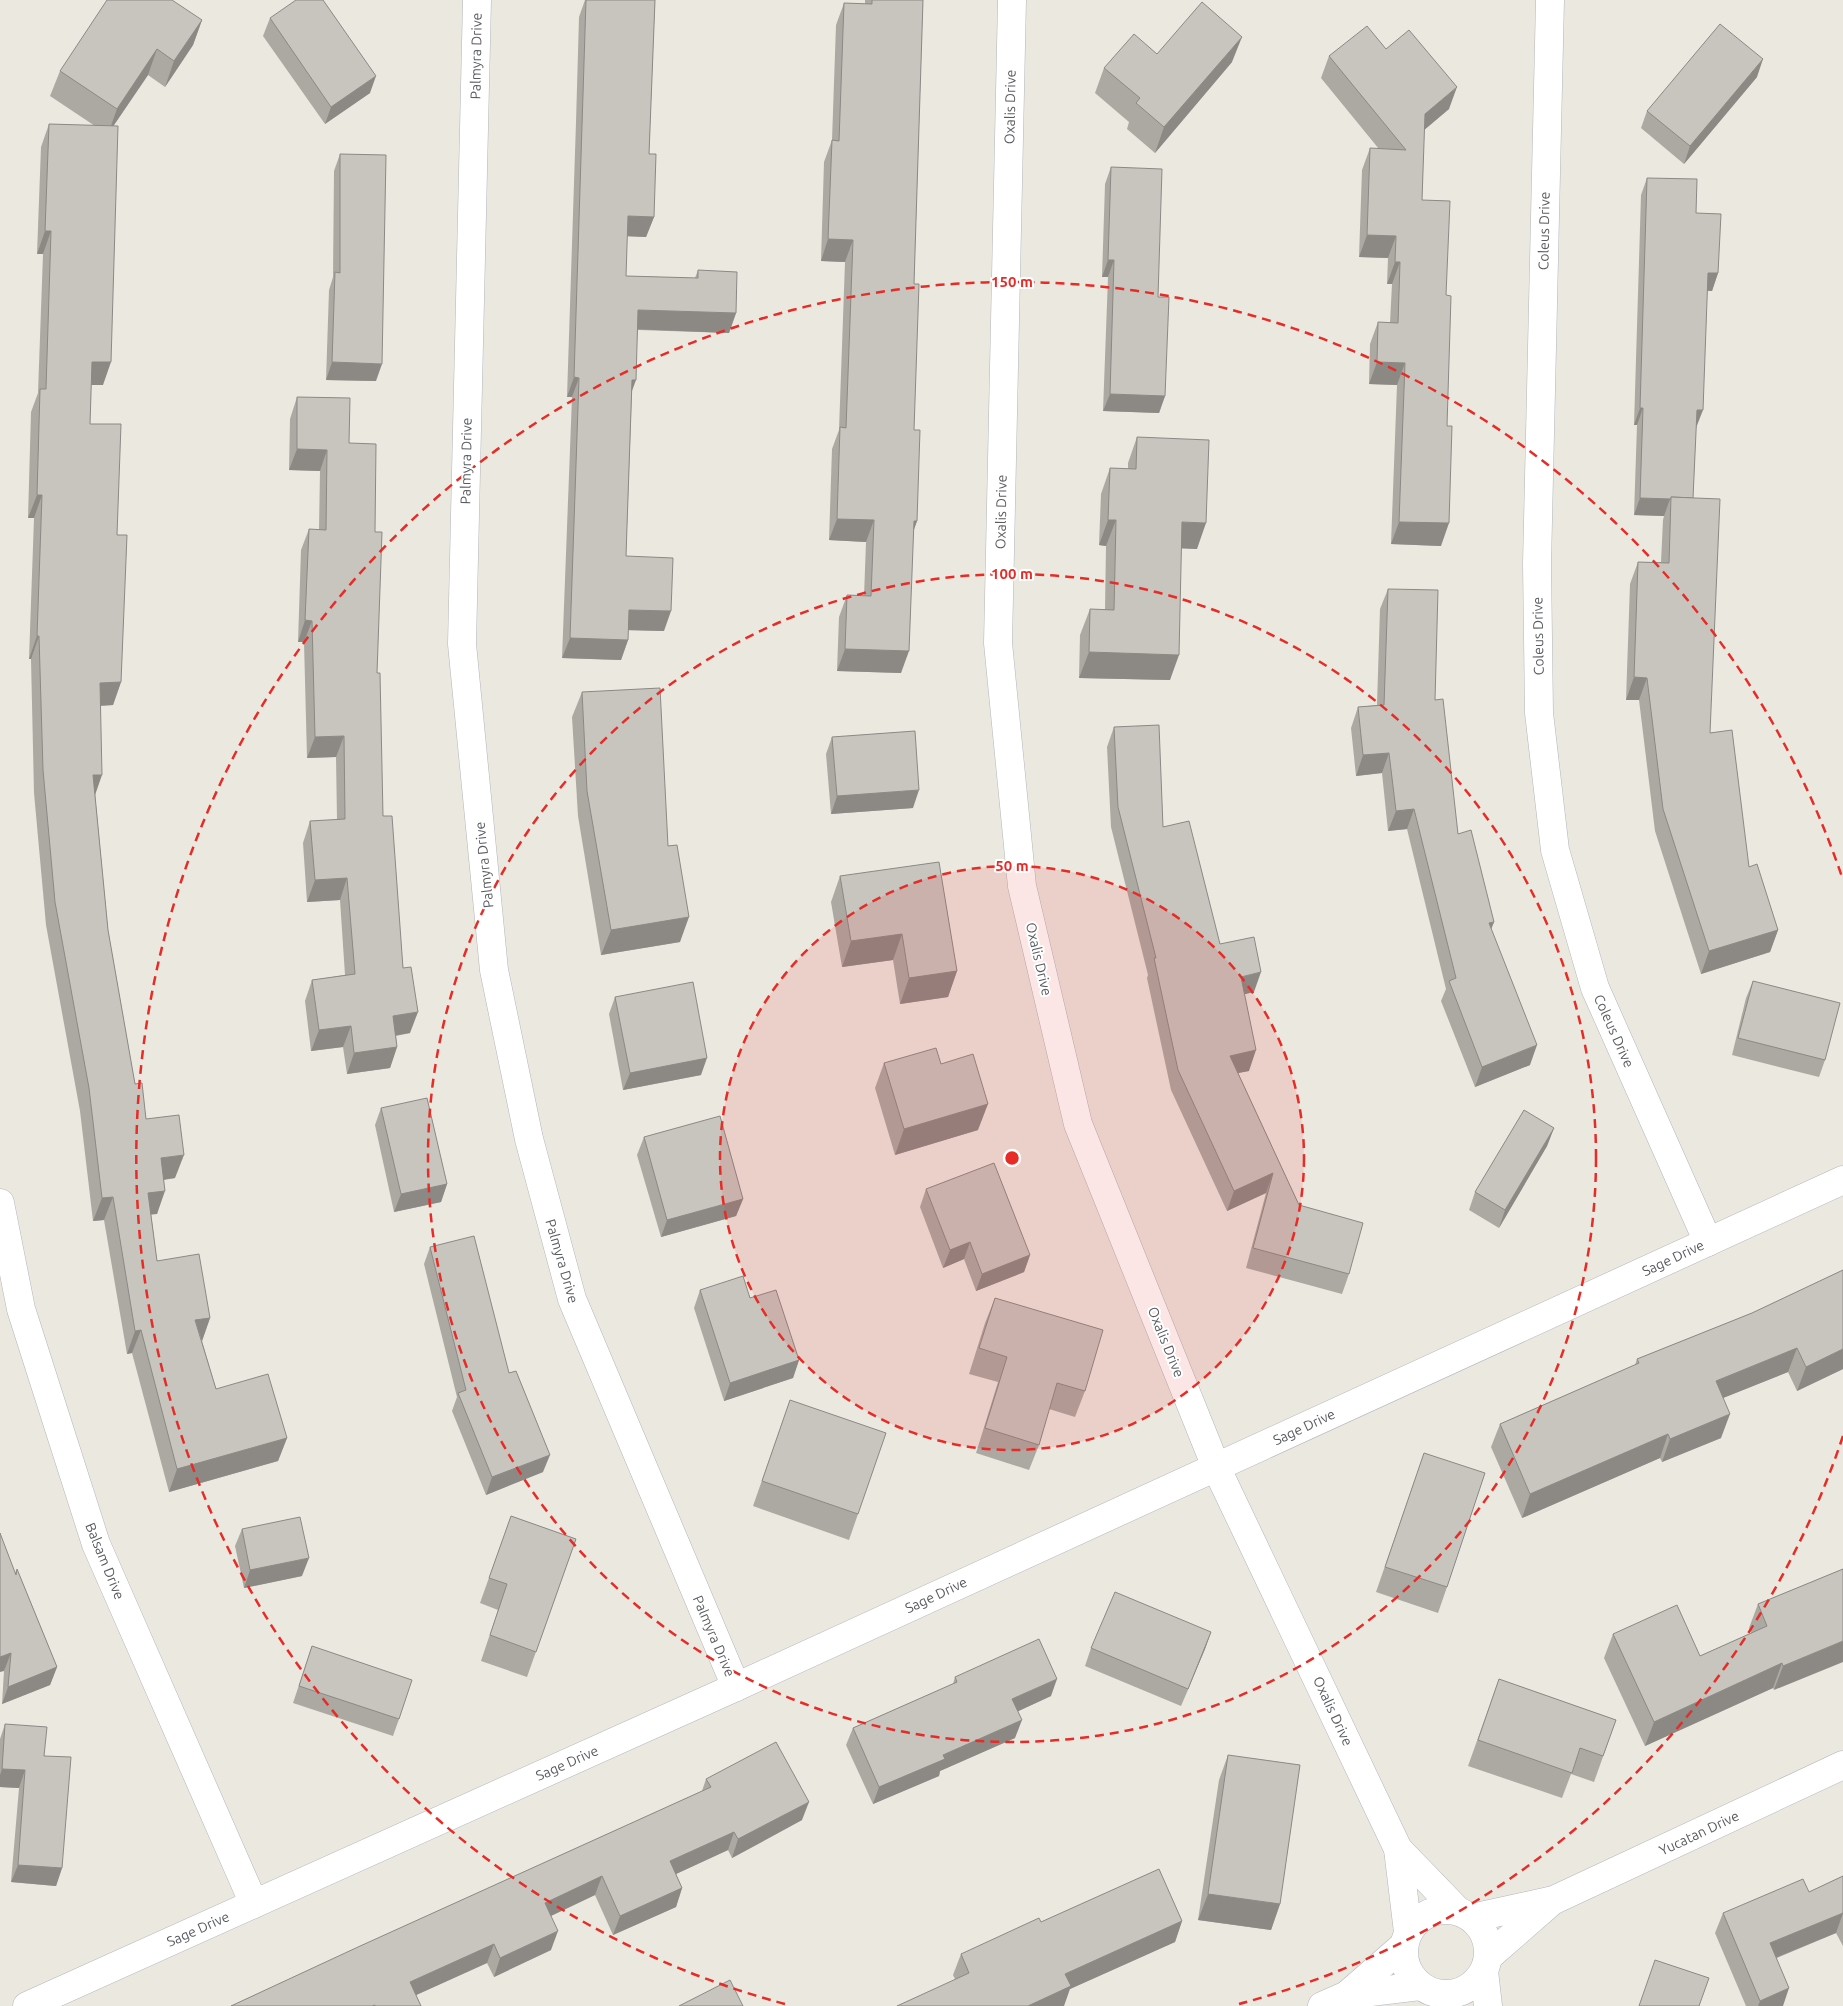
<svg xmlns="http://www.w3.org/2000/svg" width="1843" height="2006" font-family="Ubuntu,sans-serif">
	<rect width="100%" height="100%" fill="#ebe8df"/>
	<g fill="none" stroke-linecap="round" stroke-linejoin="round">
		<!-- minor casing -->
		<g stroke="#b2b6ba" stroke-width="29">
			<g id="minor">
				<polyline points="477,0 462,644 494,970 529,1139 572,1299 736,1687"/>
				<polyline points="1012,0 998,643 1022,886 1078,1124 1216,1467 1398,1849 1408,1932"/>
				<polyline points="1550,0 1537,564 1539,713 1555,850 1595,988 1708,1242"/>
				<polyline points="0,1203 21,1309 96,1544 254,1904"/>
				<polyline points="1398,1849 1458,1911"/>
				<circle cx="1446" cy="1952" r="42"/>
				<polyline points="1472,1918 1554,1900 1843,1765"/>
				<polyline points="1488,1957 1551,1902"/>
				<polyline points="1484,1971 1488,2006"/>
				<polyline points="1347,1995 1403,1946"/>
				<polyline points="27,2006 736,1687 1843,1180"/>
				<polyline points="1322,2006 1347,1995 1420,1986"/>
			</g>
		</g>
		<!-- minor -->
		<use href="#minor" stroke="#fff" stroke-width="28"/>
	</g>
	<!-- wall -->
	<g fill="#aca9a3">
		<polygon points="585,0 655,0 649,154 654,217 646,237 627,236 626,276 695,278 698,270 736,313 729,333 638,330 632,390 626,556 664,631 628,630 628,640 621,660 562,658 572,397 567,397 576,122 579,17"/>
		<polygon points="865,0 923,0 914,284 914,430 917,521 913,532 901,673 837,671 839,617 847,595 864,596 866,542 829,540 832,449 839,430 845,262 821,261 824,162 832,140 836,25 844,3 865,4"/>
		<polygon points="270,18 370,93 325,124 263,36"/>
		<polygon points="202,20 193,45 165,87 148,75 113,126 103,385 91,385 90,424 117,535 121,682 113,705 101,706 95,794 108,930 135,1084 146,1119 175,1178 164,1180 157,1214 151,1214 157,1261 210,1318 202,1341 216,1389 287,1438 278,1461 169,1492 132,1353 127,1354 104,1220 93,1221 80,1111 46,925 34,793 31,659 29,659 34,518 28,518 31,412 38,393 43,254 37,254 41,147 49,124 95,126 50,96 60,71"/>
		<polygon points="1386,49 1449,109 1424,130 1422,200 1446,295 1441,546 1391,544 1397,385 1369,384 1370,344 1378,322 1390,323 1392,284 1387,284 1388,258 1359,257 1362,170 1370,148 1379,149 1321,78 1329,56"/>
		<polygon points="1232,62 1155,153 1127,129 1129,122 1095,93 1104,68"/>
		<polygon points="1757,77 1684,164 1641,128 1647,111"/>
		<polygon points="340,154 376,381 326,380 329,290 333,277 334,171"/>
		<polygon points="1111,167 1158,297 1165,396 1159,413 1103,411 1108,277 1102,277 1105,184"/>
		<polygon points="1647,178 1696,213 1718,273 1712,291 1707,291 1696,428 1693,498 1710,733 1749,867 1778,930 1770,952 1701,974 1655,831 1639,700 1626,700 1630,584 1638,562 1661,562 1663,520 1664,516 1634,515 1637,425 1634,425 1641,195"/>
		<polygon points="297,397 349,443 375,532 377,673 383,816 403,968 410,1033 396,1036 397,1047 390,1068 347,1074 343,1047 311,1051 305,1001 312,980 345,975 340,900 307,902 303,843 310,821 337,820 336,757 307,758 304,642 298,642 301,550 309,529 319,530 320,471 289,470 290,419"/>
		<polygon points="1137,437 1197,549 1181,548 1170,680 1079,678 1080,635 1090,609 1105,610 1106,546 1099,545 1101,494 1110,468 1128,469 1128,463"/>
		<polygon points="1388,589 1435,700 1458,834 1494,922 1491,929 1530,1065 1475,1087 1441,1001 1446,989 1407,829 1388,831 1382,773 1356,776 1351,728 1358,707 1377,705 1380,609"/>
		<polygon points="582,692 668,846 680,942 601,955 578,816 572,717"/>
		<polygon points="1114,727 1220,944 1254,992 1244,994 1249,1071 1238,1073 1299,1205 1349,1274 1342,1294 1246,1268 1266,1193 1227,1211 1171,1090 1147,978 1148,975 1111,827 1107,747"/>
		<polygon points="832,737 913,808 831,814 826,754"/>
		<polygon points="840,876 957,971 948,997 900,1004 893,960 842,967 831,902"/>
		<polygon points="1753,981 1825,1060 1819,1077 1732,1055 1746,998"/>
		<polygon points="615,997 701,1075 623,1090 609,1014"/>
		<polygon points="884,1063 941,1064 978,1130 895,1155 875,1088"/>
		<polygon points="381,1108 447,1184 441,1202 394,1212 375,1125"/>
		<polygon points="1554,1128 1547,1146 1499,1228 1469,1210 1475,1192"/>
		<polygon points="644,1137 743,1199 736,1216 661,1237 637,1155"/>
		<polygon points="926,1189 1030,1255 1024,1272 976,1291 964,1259 943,1268 920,1207"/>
		<polygon points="430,1247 509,1373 543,1472 486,1495 452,1411 457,1397 424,1264"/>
		<polygon points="1843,1270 1843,1369 1797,1391 1788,1372 1723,1398 1721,1438 1662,1462 1660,1458 1522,1518 1491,1447 1500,1424 1635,1365 1637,1359 1752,1313"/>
		<polygon points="700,1290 750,1298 799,1360 793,1378 724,1401 694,1308"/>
		<polygon points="995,1298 1085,1391 1075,1417 1049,1409 1039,1445 1029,1470 976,1453 998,1382 969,1374 985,1323"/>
		<polygon points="790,1400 858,1514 849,1540 753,1506"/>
		<polygon points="1424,1453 1447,1587 1438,1613 1376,1592"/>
		<polygon points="511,1516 576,1539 527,1677 481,1661 498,1610 480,1603"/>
		<polygon points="242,1529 302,1576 244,1588 235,1546"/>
		<polygon points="17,1569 57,1667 50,1685 2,1704 4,1671 15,1573"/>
		<polygon points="1843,1569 1774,1690 1773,1688 1645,1746 1604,1658 1613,1634 1700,1656 1751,1633 1749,1628 1758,1604"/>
		<polygon points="1211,1632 1205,1649 1181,1706 1085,1666 1091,1648"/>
		<polygon points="312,1646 399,1719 393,1736 293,1703"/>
		<polygon points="955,1677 1051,1696 1018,1711 1015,1738 940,1771 939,1776 873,1804 846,1745 853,1728 953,1684"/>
		<polygon points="1499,1679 1616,1720 1594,1782 1571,1774 1562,1798 1468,1766"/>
		<polygon points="5,1724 44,1756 62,1868 56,1886 11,1882 19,1788 0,1787 0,1739"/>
		<polygon points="1228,1755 1280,1904 1271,1930 1198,1920 1219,1780"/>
		<polygon points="706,1779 802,1820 732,1858 728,1850 676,1874 682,1888 676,1907 613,1935 595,1895 551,1916 551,1950 494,1977 487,1963 416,1995 421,2006 231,2006 702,1791"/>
		<polygon points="1843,1876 1843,1946 1836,1933 1777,1958 1783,2006 1746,2006 1715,1933 1723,1913 1809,1892"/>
		<polygon points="1182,1921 1175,1942 1070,1989 955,1979 953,1975 961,1954 1041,1922"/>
	</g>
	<!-- shaded-wall -->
	<g fill="#8c8985">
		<polygon points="202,20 193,45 165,87 174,61"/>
		<polygon points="1242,37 1232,62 1155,153 1164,127"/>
		<polygon points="157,49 148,75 108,134 117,109"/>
		<polygon points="1763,59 1757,77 1684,164 1690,146"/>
		<polygon points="376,76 370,93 325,124 331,107"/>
		<polygon points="1457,87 1449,109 1417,136 1425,114"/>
		<polygon points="628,216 654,217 646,237 621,236"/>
		<polygon points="45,231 51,231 43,254 37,254"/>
		<polygon points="1367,235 1396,236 1388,258 1359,257"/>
		<polygon points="828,239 853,240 845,262 821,261"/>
		<polygon points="1108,260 1114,260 1108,277 1102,277"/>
		<polygon points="1395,262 1400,262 1392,284 1387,284"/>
		<polygon points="1708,273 1718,273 1712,291 1701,290"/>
		<polygon points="638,310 736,313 729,333 631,329"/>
		<polygon points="92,362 111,362 103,385 84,385"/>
		<polygon points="332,362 382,364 376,381 326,380"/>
		<polygon points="1377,362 1405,363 1397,385 1369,384"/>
		<polygon points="574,377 579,378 572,397 567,397"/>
		<polygon points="632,380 636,380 629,399"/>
		<polygon points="1110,394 1165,396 1159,413 1103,411"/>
		<polygon points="1640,408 1643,408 1637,425 1634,425"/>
		<polygon points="1697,410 1703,410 1696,428 1690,427"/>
		<polygon points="297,449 327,450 320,471 289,470"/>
		<polygon points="37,495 42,495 34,518 28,518"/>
		<polygon points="1640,498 1670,499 1664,516 1634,515"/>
		<polygon points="837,519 874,520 866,542 829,540"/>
		<polygon points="1108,520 1116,520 1106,546 1099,545"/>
		<polygon points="914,521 917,521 909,543"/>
		<polygon points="1182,522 1206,523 1197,549 1172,548"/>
		<polygon points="1399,522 1449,523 1441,546 1391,544"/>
		<polygon points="629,610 671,611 664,631 622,630"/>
		<polygon points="305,620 312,621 304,642 298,642"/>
		<polygon points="37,636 39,636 31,659 29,659"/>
		<polygon points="570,638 628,640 621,660 562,658"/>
		<polygon points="845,649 909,651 901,673 837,671"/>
		<polygon points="1089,652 1179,655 1170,680 1079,678"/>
		<polygon points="1634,677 1647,678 1639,700 1626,700"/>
		<polygon points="121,682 113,705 92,706 100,683"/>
		<polygon points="344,736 336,757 307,758 315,737"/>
		<polygon points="1389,753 1382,773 1356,776 1363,755"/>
		<polygon points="93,775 102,775 94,798"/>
		<polygon points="919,790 913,808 831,814 837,796"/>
		<polygon points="1414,809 1407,829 1388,831 1396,811"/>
		<polygon points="347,878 340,900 307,902 315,880"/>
		<polygon points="689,917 680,942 601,955 611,930"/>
		<polygon points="1494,922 1486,942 1489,923"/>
		<polygon points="1778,930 1770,952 1701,974 1709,951"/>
		<polygon points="902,934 893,960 842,967 851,941"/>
		<polygon points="957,971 948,997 900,1004 909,978"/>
		<polygon points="1261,972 1254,992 1233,997 1241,977"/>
		<polygon points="418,1012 410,1033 386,1037 393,1016"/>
		<polygon points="351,1026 343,1047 311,1051 319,1030"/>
		<polygon points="1537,1045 1530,1065 1475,1087 1482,1067"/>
		<polygon points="397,1047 390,1068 347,1074 354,1053"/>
		<polygon points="1256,1050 1249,1071 1222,1076 1230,1056"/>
		<polygon points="707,1058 701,1075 623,1090 630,1073"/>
		<polygon points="988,1104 978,1130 895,1155 904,1129"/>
		<polygon points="1554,1128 1547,1146 1499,1228 1505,1210"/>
		<polygon points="184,1155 175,1178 153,1181 161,1158"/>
		<polygon points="1273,1173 1266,1193 1227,1211 1234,1191"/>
		<polygon points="447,1184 441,1202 394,1212 401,1194"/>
		<polygon points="165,1191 157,1214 139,1216 148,1193"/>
		<polygon points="113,1197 104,1220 93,1221 102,1198"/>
		<polygon points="743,1199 736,1216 661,1237 667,1220"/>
		<polygon points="970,1242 964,1259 943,1268 950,1250"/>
		<polygon points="1030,1255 1024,1272 976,1291 982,1274"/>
		<polygon points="210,1318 202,1341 195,1320"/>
		<polygon points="141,1330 132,1353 127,1354 135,1331"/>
		<polygon points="1797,1348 1788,1372 1708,1404 1716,1381"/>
		<polygon points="1843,1349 1843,1369 1797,1391 1806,1367"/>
		<polygon points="799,1360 793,1378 724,1401 730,1383"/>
		<polygon points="1730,1414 1721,1438 1662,1462 1670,1439"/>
		<polygon points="1668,1434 1660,1458 1522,1518 1530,1494"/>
		<polygon points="287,1438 278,1461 169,1492 177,1469"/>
		<polygon points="550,1455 543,1472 486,1495 492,1477"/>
		<polygon points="309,1558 302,1576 244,1588 250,1570"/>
		<polygon points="1211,1632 1205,1649 1181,1706 1188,1689"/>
		<polygon points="1843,1641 1843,1662 1774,1690 1783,1666"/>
		<polygon points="11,1653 4,1671 0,1672 0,1657"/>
		<polygon points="1782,1663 1773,1688 1645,1746 1654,1722"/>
		<polygon points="57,1667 50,1685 2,1704 8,1687"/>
		<polygon points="1057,1679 1051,1696 1006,1717 1012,1699"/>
		<polygon points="1022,1720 1015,1738 940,1771 939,1776 873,1804 879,1787 943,1755"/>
		<polygon points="2,1769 25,1770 19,1788 0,1787 0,1775"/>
		<polygon points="809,1802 802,1820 732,1858 738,1839"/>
		<polygon points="734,1832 728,1850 663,1880 670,1861"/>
		<polygon points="18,1865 62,1868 56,1886 11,1882"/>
		<polygon points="602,1876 595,1895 538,1922 545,1903"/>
		<polygon points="682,1888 676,1907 613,1935 620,1916"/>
		<polygon points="1208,1894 1280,1904 1271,1930 1198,1920"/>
		<polygon points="1843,1913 1836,1933 1763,1963 1770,1943"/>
		<polygon points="1182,1921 1175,1942 1070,1989 1064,2006 1028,2006 1065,1974"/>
		<polygon points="558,1931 551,1950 494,1977 500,1958"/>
		<polygon points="494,1944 487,1963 403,2001 410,1982"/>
		<polygon points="1789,1988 1783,2006 1758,2006 1760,2001"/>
	</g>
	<!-- building -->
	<g fill="#c8c4be" stroke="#8c8985">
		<polygon points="107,0 172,0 202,20 174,61 157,49 117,109 60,71"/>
		<polygon points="296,0 323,0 376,76 331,107 270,18"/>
		<polygon points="586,0 655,0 649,154 656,154 654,217 628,216 626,276 698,278 698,270 737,272 736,313 638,310 636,380 632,380 626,556 673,558 671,611 629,610 628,640 570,638 579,378 574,377"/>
		<polygon points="872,0 923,0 914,284 919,284 914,430 920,430 917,521 914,521 909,651 845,649 847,595 871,596 874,520 837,519 840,427 846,428 853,240 828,239 832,140 839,141 844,3 872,4"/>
		<polygon points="1202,2 1242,37 1164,127 1136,103 1140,98 1104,68 1134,34 1157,54"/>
		<polygon points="1720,24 1763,59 1690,146 1647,111"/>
		<polygon points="1367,26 1386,49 1409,30 1457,87 1425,114 1422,200 1450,201 1446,295 1451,296 1447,426 1452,426 1449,523 1399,522 1405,363 1377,362 1378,322 1398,323 1400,262 1395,262 1396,236 1367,235 1370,148 1406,150 1329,56"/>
		<polygon points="49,124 118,126 111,362 92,362 90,424 121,424 117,535 127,535 121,682 100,683 102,775 93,775 108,930 135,1084 142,1083 146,1119 179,1115 184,1155 161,1158 165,1191 148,1193 157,1261 199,1254 210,1318 195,1320 216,1389 268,1374 287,1438 177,1469 141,1330 135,1331 113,1197 102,1198 89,1088 55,902 43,770 39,636 37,636 42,495 37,495 40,389 46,389 51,231 45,231"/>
		<polygon points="340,154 386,155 382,364 332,362 335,272 340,273"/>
		<polygon points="1111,167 1162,169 1158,297 1169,297 1165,396 1110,394 1114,260 1108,260"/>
		<polygon points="1647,178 1697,179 1696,213 1721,214 1718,273 1708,273 1703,410 1697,410 1693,498 1671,497 1671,499 1640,498 1643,408 1640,408"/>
		<polygon points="297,397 350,398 349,443 376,444 375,532 382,532 377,673 380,673 383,816 392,816 403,968 411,967 418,1012 393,1016 397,1047 354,1053 351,1026 319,1030 312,980 355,974 347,878 315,880 310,821 345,819 344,736 315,737 312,621 305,620 309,529 326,530 327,450 297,449"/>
		<polygon points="1137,437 1209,440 1206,523 1182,522 1179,655 1089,652 1090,609 1114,610 1116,520 1108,520 1110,468 1136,469"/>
		<polygon points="1671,497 1720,499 1710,733 1732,730 1749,867 1757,864 1778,930 1709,951 1663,809 1647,678 1634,677 1638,562 1669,563"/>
		<polygon points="1388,589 1438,590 1435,700 1443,699 1458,834 1471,830 1494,922 1489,923 1537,1045 1482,1067 1449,981 1456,978 1414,809 1396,811 1389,753 1363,755 1358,707 1384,705"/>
		<polygon points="660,688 668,846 677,845 689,917 611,930 587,791 582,692"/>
		<polygon points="1159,725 1163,827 1189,821 1220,944 1254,937 1261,972 1241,977 1256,1050 1230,1056 1299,1205 1363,1223 1349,1274 1253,1248 1273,1173 1234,1191 1178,1070 1154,958 1156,958 1118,807 1114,727"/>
		<polygon points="915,731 919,790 837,796 832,737"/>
		<polygon points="939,862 957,971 909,978 902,934 851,941 840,876"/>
		<polygon points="1753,981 1840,1003 1825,1060 1738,1038"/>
		<polygon points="693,982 707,1058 630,1073 615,997"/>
		<polygon points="936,1048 941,1064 973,1054 988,1104 904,1129 884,1063"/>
		<polygon points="427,1098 447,1184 401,1194 381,1108"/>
		<polygon points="1524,1110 1554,1128 1505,1210 1475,1192"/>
		<polygon points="720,1116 743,1199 667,1220 644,1137"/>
		<polygon points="994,1163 1030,1255 982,1274 970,1242 950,1250 926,1189"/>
		<polygon points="474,1236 509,1373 516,1371 550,1455 492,1477 458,1393 466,1390 430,1247"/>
		<polygon points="1843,1270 1843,1349 1806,1367 1797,1348 1716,1381 1730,1414 1670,1439 1668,1434 1530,1494 1500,1424 1639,1363 1637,1359 1752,1313"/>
		<polygon points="743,1276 750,1298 776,1290 799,1360 730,1383 700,1290"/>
		<polygon points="995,1298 1103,1330 1085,1391 1057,1383 1039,1445 985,1428 1007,1357 979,1348"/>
		<polygon points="790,1400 886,1433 858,1514 762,1481"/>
		<polygon points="1424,1453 1485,1473 1447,1587 1385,1567"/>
		<polygon points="511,1516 576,1539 536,1652 490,1635 507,1584 489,1578"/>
		<polygon points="300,1517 309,1558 250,1570 242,1529"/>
		<polygon points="0,1533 16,1575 17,1569 57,1667 8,1687 11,1653 0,1657"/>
		<polygon points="1843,1569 1843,1641 1783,1666 1782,1663 1654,1722 1613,1634 1677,1605 1700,1656 1767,1626 1758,1604"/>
		<polygon points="1115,1592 1211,1632 1188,1689 1091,1648"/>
		<polygon points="1039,1639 1057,1679 1012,1699 1022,1720 943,1755 945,1759 879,1787 853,1728 957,1682 955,1677"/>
		<polygon points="312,1646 412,1680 399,1719 299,1686"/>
		<polygon points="1499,1679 1616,1720 1603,1756 1580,1748 1572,1773 1478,1740"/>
		<polygon points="5,1724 47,1727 44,1756 71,1757 62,1868 18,1865 25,1770 2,1769"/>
		<polygon points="776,1742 809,1802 738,1839 734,1832 670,1861 682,1888 620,1916 602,1876 545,1903 558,1931 500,1958 494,1944 410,1982 421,2006 375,2006 375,2005 372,2006 231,2006 358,1947 711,1787 706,1779"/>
		<polygon points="1228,1755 1300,1765 1280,1904 1208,1894"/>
		<polygon points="1159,1869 1182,1921 1065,1974 1071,1986 1028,2006 897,2006 969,1973 961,1954 1039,1918 1041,1922"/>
		<polygon points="1843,1876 1843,1913 1770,1943 1789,1988 1760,2001 1723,1913 1803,1879 1809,1892"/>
		<polygon points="1655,1960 1709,1978 1699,2006 1639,2006"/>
		<polygon points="730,1980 743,2006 679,2006"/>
	</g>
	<!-- distance rings -->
	<circle cx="1012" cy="1158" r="292" fill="#e72c28" fill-opacity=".12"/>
	<g fill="none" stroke="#e72c28" stroke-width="2.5" stroke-dasharray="9 6">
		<circle cx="1012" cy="1158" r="292"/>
		<circle cx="1012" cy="1158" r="584"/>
		<path d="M1843 1436A876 876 0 0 1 1239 2004M785 2004A876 876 0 1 1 1843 880"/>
	</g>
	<g text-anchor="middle" stroke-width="4" stroke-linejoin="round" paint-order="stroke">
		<!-- street labels -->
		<g font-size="14" fill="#585c60" stroke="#fff">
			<text transform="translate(476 56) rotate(-89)" y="5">Palmyra Drive</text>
			<text transform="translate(1010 107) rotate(-89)" y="5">Oxalis Drive</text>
			<text transform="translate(1544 231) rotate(-89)" y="5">Coleus Drive</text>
			<text transform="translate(466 461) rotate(-89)" y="5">Palmyra Drive</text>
			<text transform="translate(1001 512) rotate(-89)" y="5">Oxalis Drive</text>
			<text transform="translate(1538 636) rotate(-91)" y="5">Coleus Drive</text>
			<text transform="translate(484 865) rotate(-96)" y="5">Palmyra Drive</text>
			<text transform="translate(1039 959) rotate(77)" y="5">Oxalis Drive</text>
			<text transform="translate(1614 1031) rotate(66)" y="5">Coleus Drive</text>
			<text transform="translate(1673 1258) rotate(-25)" y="5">Sage Drive</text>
			<text transform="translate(562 1261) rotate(74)" y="5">Palmyra Drive</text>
			<text transform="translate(1166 1342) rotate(68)" y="5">Oxalis Drive</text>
			<text transform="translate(1304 1427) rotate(-25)" y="5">Sage Drive</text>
			<text transform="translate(105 1561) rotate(68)" y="5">Balsam Drive</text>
			<text transform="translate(936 1595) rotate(-25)" y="5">Sage Drive</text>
			<text transform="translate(714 1636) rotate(67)" y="5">Palmyra Drive</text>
			<text transform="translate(1333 1711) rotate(65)" y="5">Oxalis Drive</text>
			<text transform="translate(567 1763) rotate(-24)" y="5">Sage Drive</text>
			<text transform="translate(1699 1833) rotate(-25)" y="5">Yucatan Drive</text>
			<text transform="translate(198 1929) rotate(-24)" y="5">Sage Drive</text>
		</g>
	</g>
	<circle cx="1012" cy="1158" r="8" fill="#e72c28" stroke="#fff" stroke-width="2.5"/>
	<g font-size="15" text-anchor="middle" font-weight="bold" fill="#e72c28" stroke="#fff" stroke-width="4" stroke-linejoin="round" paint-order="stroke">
		<text x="1012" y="287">150 m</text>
		<text x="1012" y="579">100 m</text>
		<text x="1012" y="871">50 m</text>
	</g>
</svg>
